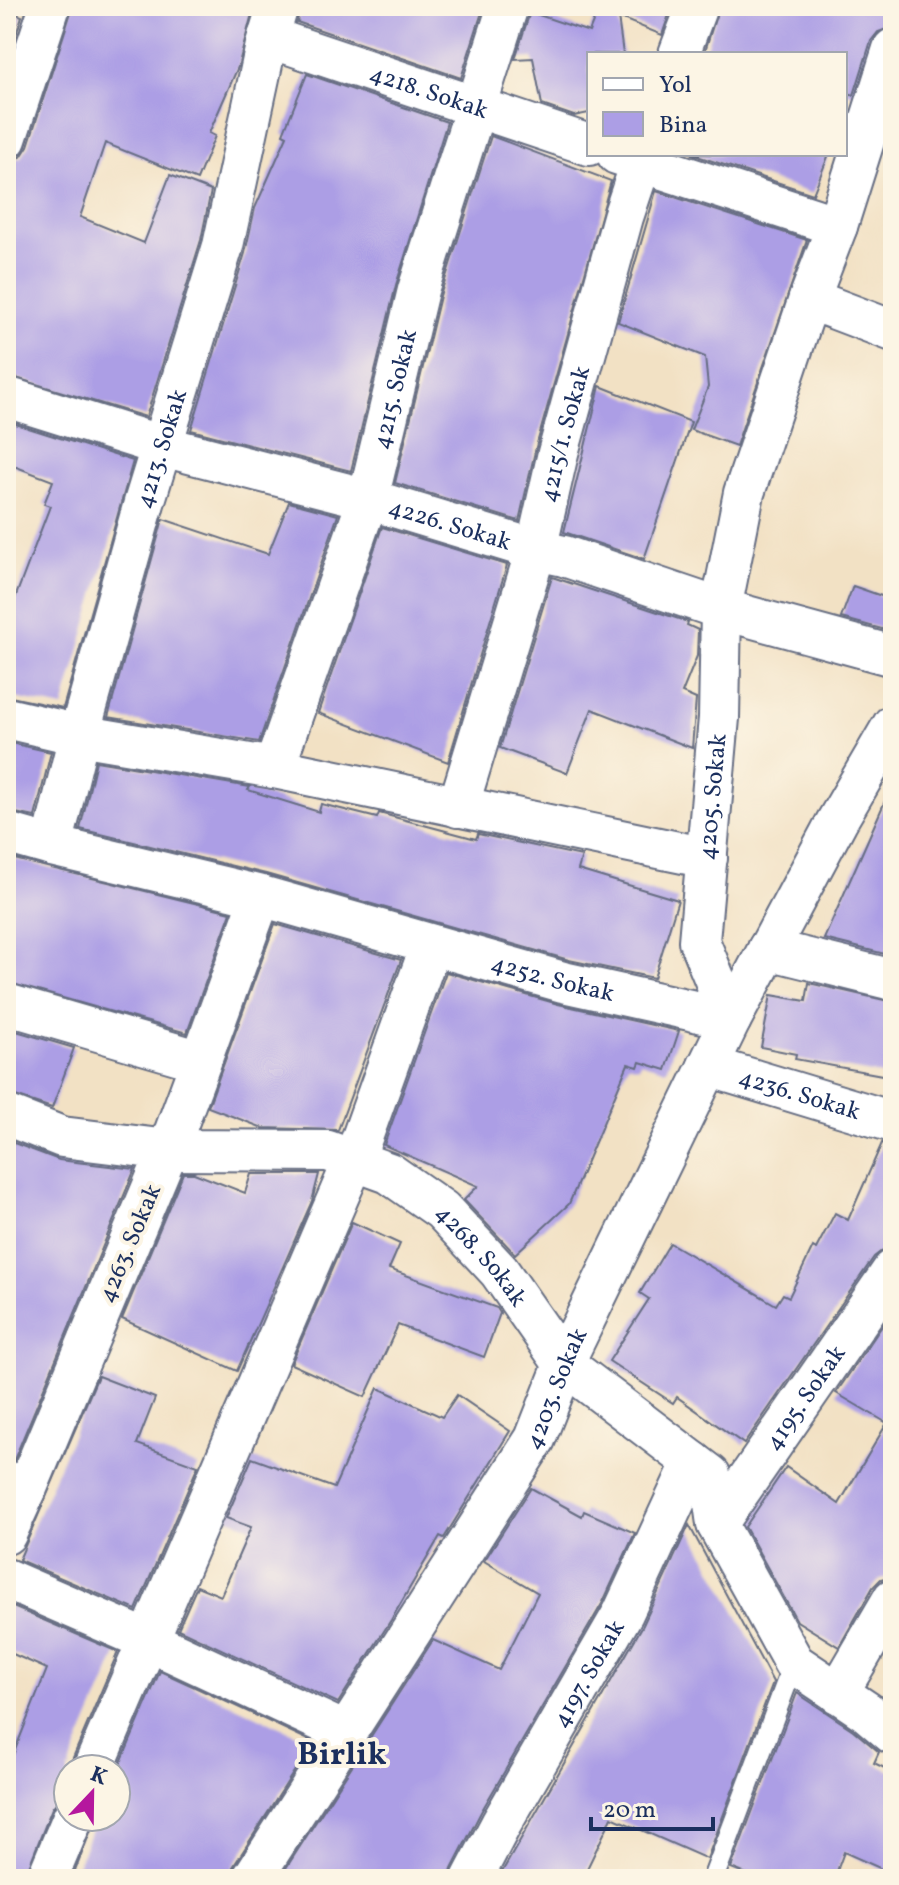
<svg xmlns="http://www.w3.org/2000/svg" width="899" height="1885" font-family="Vollkorn,serif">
	<rect width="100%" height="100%" fill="#fcf5e5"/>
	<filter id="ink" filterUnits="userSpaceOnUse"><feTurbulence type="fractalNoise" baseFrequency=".0125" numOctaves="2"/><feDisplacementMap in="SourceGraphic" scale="16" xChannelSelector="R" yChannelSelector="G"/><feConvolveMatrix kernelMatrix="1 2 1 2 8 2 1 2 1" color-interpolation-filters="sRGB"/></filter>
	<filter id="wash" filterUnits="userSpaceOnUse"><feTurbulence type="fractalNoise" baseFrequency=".006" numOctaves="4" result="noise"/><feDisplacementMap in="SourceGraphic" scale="32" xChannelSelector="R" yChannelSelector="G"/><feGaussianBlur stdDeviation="1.8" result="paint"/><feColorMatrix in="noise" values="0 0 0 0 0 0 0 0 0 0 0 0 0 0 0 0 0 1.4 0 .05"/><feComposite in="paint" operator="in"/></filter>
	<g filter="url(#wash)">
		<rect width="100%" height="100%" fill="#f2e1c4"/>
		<g id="blocks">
			<!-- building -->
			<g fill="#ac9ee5">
				<polygon points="73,6 254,6 238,67 209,133 215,136 197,180 105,143 80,217 144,243 170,175 211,191 201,240 146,417 6,375 6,161 21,157 28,146"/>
				<polygon points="300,6 466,6 482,12 461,78 297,22"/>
				<polygon points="595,6 672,6 662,35 618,17 623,54 589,54 589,113 574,116 542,105 533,58 515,59 530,12 589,32 598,10"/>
				<polygon points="719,6 893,6 893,27 878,32 871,41 854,95 845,92 845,54 711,54 705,51"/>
				<polygon points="6,10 22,16 6,66"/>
				<polygon points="307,74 447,122 396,285 351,471 191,430 245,253 255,208 287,136 283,134"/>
				<polygon points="491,136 611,181 536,447 519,521 395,483 440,296"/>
				<polygon points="691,154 829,154 813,194"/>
				<polygon points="656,191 807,240 736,446 691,430 708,387 705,357 618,322"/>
				<polygon points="600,386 691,422 644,559 564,532"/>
				<polygon points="6,421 133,461 63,708 6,696 6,622 50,506 44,504 53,481 6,463"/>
				<polygon points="289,502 338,515 259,742 108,717 163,519 268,554"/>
				<polygon points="382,527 507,565 448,762 318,713"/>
				<polygon points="552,577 688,622 687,625 698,630 697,656 682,693 696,699 692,748 592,709 567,773 500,748"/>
				<polygon points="853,586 893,600 893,632 841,618"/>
				<polygon points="6,742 51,752 35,817 6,811"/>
				<polygon points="96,761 250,787 248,790 319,812 321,804 377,818 379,813 476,839 478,834 582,856 578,870 678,900 654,978 569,960 266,874 80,829"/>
				<polygon points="893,783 893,956 824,939"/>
				<polygon points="6,857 231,912 187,1033 6,982"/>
				<polygon points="275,924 401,960 338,1130 263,1128 208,1107"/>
				<polygon points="446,972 558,1004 679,1031 666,1070 640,1062 638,1067 628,1064 569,1204 515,1254 464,1200 478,1186 384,1145"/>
				<polygon points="809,983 893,1002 893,1077 795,1059 796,1054 761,1047 771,995 806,1001"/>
				<polygon points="6,1028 74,1048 52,1108 6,1093"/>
				<polygon points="6,1140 59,1160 135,1169 14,1460 6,1458"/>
				<polygon points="882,1143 893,1144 893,1247 883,1250 874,1257 744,1444 677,1397 673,1403 609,1361 649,1299 640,1293 670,1243 776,1305 783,1294 789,1297 813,1247 816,1249 835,1213 848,1220"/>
				<polygon points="183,1173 194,1173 245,1193 251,1174 319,1174 312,1201 237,1371 122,1319"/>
				<polygon points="352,1222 400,1244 389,1269 497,1308 500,1313 484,1357 398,1325 365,1397 291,1364"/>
				<polygon points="893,1310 893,1576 881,1579 873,1587 839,1647 797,1621 745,1527 786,1467 839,1504 887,1423 836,1393"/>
				<polygon points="98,1376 155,1398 137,1444 198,1466 136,1610 19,1560"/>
				<polygon points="378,1388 442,1417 457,1395 510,1431 444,1538 440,1536 391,1620 338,1703 178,1629 197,1586 221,1596 251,1527 226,1518 252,1458 334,1488"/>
				<polygon points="531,1488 582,1516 584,1511 635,1533 603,1602 481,1812 452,1868 449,1879 279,1879 433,1640 499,1670 538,1593 484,1561"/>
				<polygon points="689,1525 773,1682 707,1859 612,1817 582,1879 498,1879 643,1625"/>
				<polygon points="6,1604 118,1652 72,1760 70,1769 68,1769 68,1795 59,1799 52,1808 24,1879 6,1879 6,1773 47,1669 6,1651"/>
				<polygon points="160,1671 313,1742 233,1867 229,1879 72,1879 96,1817 116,1817 116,1774"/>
				<polygon points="797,1693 853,1730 879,1752 874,1763 893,1772 893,1874 844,1852 834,1879 759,1879 731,1868"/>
			</g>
		</g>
	</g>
	<g filter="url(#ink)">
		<use href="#blocks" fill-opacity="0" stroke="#666d82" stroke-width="2"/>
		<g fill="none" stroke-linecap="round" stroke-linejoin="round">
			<!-- service casing -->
			<g stroke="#666d82" stroke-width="24">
				<polyline id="service" points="713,1879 794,1663"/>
			</g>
			<!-- minor casing -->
			<g stroke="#666d82" stroke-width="44">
				<g id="minor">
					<path id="s1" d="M268 37 589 145"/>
					<polyline points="679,54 697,6"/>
					<polyline points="6,139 50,6"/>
					<polyline points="617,154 837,226"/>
					<polyline points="809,299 893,331"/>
					<path id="s2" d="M6 397 162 446 368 499 536 550 564 556 721 609 893 656"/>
					<polyline points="6,718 79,735 274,768 707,858"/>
					<path id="s3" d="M274 768 368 499 418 290 508 6"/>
					<path id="s4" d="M458 807 536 550 558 453 623 217 644 154"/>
					<path id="s5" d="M6 833 52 846 79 735 144 503 223 246 266 45 278 6"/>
					<path id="s6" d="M52 846 261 896 563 982 731 1019 837 821 893 725"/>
					<polyline points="768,949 893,980"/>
					<path id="s7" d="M6 1004 201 1061 168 1150 328 1151 389 1173 442 1210 499 1271 564 1364 710 1475 717 1524 794 1663 867 1712 893 1734"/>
					<polyline points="201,1061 261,896"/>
					<path id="s8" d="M708 1066 893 1122"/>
					<polyline points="6,1115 62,1137 168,1150 26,1490"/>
					<polyline points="6,1481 26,1490 6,1534"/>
					<path id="s9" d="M717 1524 893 1270"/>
					<polyline points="6,1579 147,1640 347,1733"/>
					<polyline points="838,1693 893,1599"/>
					<polyline points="93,1769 354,1160 431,945"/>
					<polyline points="47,1879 73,1817"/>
					<path id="s10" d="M252 1879 535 1439 570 1350 731 1019 699 941 719 718 721 609 744 493 809 299 837 226 893 49"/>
					<path id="s11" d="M472 1879 501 1824 623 1613 693 1462"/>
				</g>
			</g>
			<!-- service -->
			<use href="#service" stroke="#fff" stroke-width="20"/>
			<!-- minor -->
			<use href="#minor" stroke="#fff" stroke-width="40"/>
		</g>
	</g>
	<g text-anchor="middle" stroke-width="8" stroke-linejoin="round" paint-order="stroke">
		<!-- street labels -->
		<g font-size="24" fill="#1b2f5e" stroke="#fcf5e5">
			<text dy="8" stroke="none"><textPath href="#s1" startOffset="170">4218. Sokak</textPath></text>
			<text dy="8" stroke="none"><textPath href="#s3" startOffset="398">4215. Sokak</textPath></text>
			<text dy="8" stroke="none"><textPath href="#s4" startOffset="388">4215/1. Sokak</textPath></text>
			<text dy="8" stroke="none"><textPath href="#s5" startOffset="460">4213. Sokak</textPath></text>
			<text dy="8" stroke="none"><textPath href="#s2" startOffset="462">4226. Sokak</textPath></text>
			<text dy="8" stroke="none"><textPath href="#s10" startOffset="1216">4205. Sokak</textPath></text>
			<text dy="8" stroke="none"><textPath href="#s6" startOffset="518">4252. Sokak</textPath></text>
			<text dy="8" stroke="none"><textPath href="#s8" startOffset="96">4236. Sokak</textPath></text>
			<text transform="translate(129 1243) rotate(-67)" y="8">4263. Sokak</text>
			<text dy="8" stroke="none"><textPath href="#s7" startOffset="648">4268. Sokak</textPath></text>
			<text dy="8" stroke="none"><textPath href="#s10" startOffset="578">4203. Sokak</textPath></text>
			<text dy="8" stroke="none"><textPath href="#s9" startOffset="154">4195. Sokak</textPath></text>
			<text dy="8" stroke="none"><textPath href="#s11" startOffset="236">4197. Sokak</textPath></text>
		</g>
		<!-- district labels -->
		<g font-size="32" font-weight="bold" fill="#1b2f5e" stroke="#fcf5e5">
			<text x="342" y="1764">Birlik</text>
		</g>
	</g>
	<!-- margin -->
	<rect width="899" height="1885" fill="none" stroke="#fcf5e5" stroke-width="32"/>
	<!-- legend -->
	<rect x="587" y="52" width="260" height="104" fill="#fcf5e5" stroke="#a2a6af" stroke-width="2"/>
	<rect x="603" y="78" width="40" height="12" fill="#ffffff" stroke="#a2a6af" stroke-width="2"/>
	<text x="659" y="92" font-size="24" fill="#1b2f5e">Yol</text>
	<rect x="603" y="112" width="40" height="24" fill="#ac9ee5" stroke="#a2a6af" stroke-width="2"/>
	<text x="659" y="132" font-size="24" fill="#1b2f5e">Bina</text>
	<!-- north arrow -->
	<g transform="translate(92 1793) rotate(22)"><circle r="38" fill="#fcf5e5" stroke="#a2a6af" stroke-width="2"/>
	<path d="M0-6L14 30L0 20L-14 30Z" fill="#b5179e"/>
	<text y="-12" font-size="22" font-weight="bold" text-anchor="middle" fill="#1b2f5e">K</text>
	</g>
	<!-- scale -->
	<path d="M591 1817v12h122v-12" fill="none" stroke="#1b2f5e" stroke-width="4"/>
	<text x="603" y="1817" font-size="24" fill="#1b2f5e" stroke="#fcf5e5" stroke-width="6" paint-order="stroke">20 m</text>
</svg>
